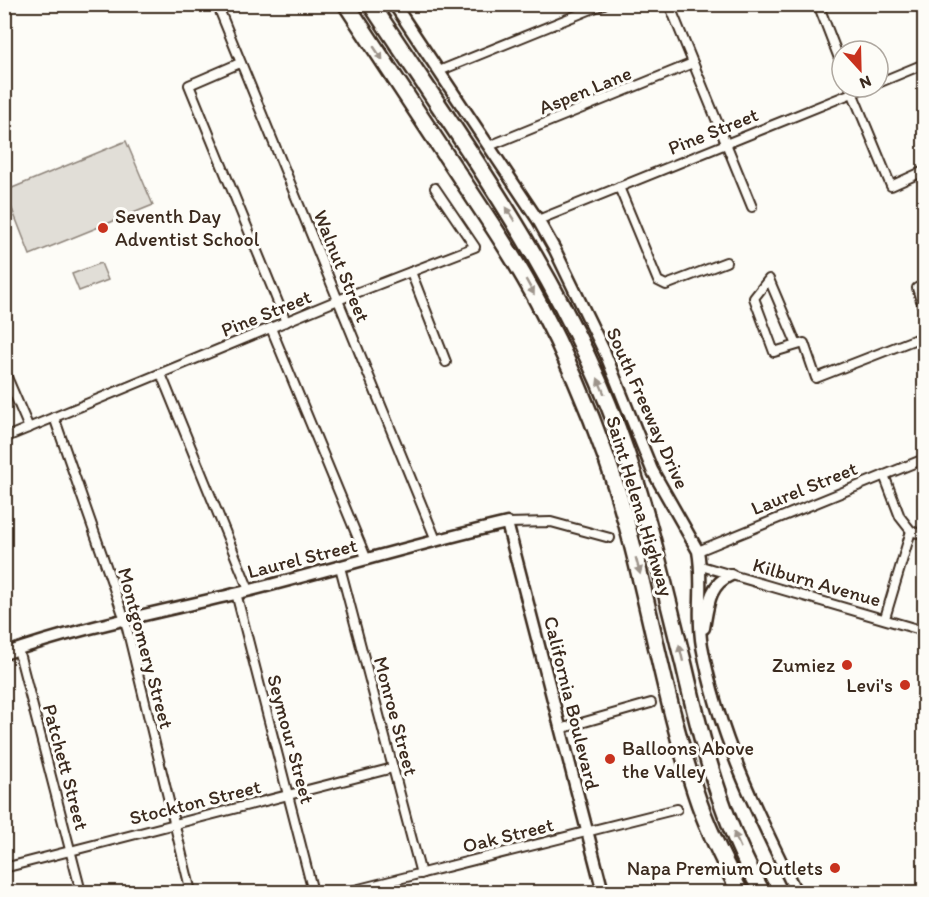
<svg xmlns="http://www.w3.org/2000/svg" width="929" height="897" font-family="Itim,sans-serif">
	<rect width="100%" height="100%" fill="#fdfcf7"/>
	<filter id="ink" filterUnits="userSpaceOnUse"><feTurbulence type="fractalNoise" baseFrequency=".0167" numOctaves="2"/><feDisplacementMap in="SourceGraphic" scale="12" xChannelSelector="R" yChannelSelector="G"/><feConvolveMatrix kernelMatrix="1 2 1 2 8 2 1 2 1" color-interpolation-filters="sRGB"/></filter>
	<g filter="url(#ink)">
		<!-- pitch -->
		<g fill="#e1ded7" stroke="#8e847a" stroke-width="1.5">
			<polygon points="126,141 153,205 30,255 5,191"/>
			<polygon points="101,263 108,280 79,291 72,274"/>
		</g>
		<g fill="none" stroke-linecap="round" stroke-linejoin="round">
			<!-- street casing -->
			<g stroke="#3b2a1e" stroke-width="12">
				<g id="street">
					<polyline points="217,4 436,540"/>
					<polyline points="669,4 752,207"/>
					<polyline points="818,4 842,66"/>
					<polyline points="240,63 189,85 286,322"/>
					<polyline points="439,71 604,4"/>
					<polyline points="878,83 924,64"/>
					<polyline points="850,87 891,186 924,171"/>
					<polyline points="489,146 693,63"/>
					<polyline points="619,187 658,281 666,285 726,262"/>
					<polyline points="538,220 867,87"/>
					<polyline points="411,272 446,362"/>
					<polyline points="924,285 917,288 924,310"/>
					<polyline points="271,328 367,560"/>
					<polyline points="797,345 769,279 754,298 774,352 804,343 816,378 924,336"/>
					<polyline points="4,370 29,428"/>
					<polyline points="161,374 249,590"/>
					<polyline points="54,417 125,620 191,892"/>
					<polyline points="4,438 338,300 475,247 435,188"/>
					<polyline points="884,475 900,517 911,531 885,618"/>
					<polyline points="507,523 551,522 610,538"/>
					<polyline points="911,531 924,535"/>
					<polyline points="698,551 924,459"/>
					<polyline points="701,566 924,631"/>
					<polyline points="340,567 421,874"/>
					<polyline points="236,593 313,892"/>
					<polyline points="18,649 81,892"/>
					<polyline points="560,729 651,703"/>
					<polyline points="4,868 393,768"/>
					<polyline points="347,892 677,809"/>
				</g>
			</g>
			<!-- secondary casing -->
			<g stroke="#3b2a1e" stroke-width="15">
				<g id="secondary">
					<path d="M394 4 538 220 555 250 605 353 652 470 698 551C704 583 696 615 702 646 718 734 757 813 796 892"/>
					<path d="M704 628C708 606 709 584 731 575"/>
					<path d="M4 654C83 626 166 611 247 591 334 569 420 543 507 523L603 892"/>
				</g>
			</g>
			<!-- highway casing -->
			<g stroke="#3b2a1e" stroke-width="20">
				<g id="highway">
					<path d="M346 4C380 56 415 108 449 160 480 207 512 253 538 302 565 353 588 406 607 460 645 569 659 685 696 794 707 828 723 860 740 892"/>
					<path d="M371 4C466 148 570 287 626 452 650 521 666 594 684 665 702 743 722 822 762 892"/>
				</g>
			</g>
			<!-- street -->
			<use href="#street" stroke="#fdfcf7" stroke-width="8"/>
			<!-- secondary -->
			<use href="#secondary" stroke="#fdfcf7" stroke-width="10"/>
			<!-- highway -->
			<use href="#highway" stroke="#fdfcf7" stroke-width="15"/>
		</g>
		<!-- one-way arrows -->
		<defs><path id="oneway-solid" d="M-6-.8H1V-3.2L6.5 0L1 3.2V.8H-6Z" transform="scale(1.5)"/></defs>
		<g fill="#9c938a">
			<use href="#oneway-solid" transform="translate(378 53) rotate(56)"/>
			<use href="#oneway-solid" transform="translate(510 214) rotate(-123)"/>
			<use href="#oneway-solid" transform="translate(530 287) rotate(61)"/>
			<use href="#oneway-solid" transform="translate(601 386) rotate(-113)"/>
			<use href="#oneway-solid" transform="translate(638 566) rotate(75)"/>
			<use href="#oneway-solid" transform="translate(681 653) rotate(-103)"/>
			<use href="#oneway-solid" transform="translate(737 840) rotate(-114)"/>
		</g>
	</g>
	<!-- markers -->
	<g fill="#c8321e" stroke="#fdfcf7" stroke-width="2">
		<circle cx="103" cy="228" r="6"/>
		<circle cx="847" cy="665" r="6"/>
		<circle cx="905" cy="685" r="6"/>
		<circle cx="610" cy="759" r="6"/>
		<circle cx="835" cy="868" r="6"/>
	</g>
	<g text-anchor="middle" stroke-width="6" stroke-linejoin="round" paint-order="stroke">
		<!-- street labels -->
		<g font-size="20" fill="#3b2a1e" stroke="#fdfcf7">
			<text transform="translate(585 90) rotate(-22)" y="7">Aspen Lane</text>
			<text transform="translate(713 131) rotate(-22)" y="7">Pine Street</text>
			<text transform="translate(342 266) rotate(68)" y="7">Walnut Street</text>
			<text transform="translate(266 313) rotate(-22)" y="7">Pine Street</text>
			<text transform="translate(648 408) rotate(66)" y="7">South Freeway Drive</text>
			<text transform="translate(804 488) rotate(-22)" y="7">Laurel Street</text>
			<text transform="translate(640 506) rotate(73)" y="7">Saint Helena Highway</text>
			<text transform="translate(302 558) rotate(-14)" y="7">Laurel Street</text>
			<text transform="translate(817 582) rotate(16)" y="7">Kilburn Avenue</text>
			<text transform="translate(146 648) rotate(75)" y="7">Montgomery Street</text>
			<text transform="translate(572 703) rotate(76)" y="7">California Boulevard</text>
			<text transform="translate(396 716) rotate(75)" y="7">Monroe Street</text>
			<text transform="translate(291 739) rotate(75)" y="7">Seymour Street</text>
			<text transform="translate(66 767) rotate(75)" y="7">Patchett Street</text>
			<text transform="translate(195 802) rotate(-14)" y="7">Stockton Street</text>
			<text transform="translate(508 835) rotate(-14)" y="7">Oak Street</text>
		</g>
		<!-- poi labels -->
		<g font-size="20" fill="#3b2a1e" stroke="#fdfcf7" text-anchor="end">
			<text x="115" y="223" text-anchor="start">Seventh Day<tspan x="115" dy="23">Adventist School</tspan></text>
			<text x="835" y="672">Zumiez</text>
			<text x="893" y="692">Levi's</text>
			<text x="622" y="755" text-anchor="start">Balloons Above<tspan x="622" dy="23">the Valley</tspan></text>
			<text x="823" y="875">Napa Premium Outlets</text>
		</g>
	</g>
	<!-- margin -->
	<rect width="929" height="897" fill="none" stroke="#fdfcf7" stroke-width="24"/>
	<rect x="12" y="12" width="905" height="873" fill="none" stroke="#3b2a1e" stroke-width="2" filter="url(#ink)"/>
	<!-- north arrow -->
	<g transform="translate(860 69) rotate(158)"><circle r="28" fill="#fdfcf7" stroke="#afa8a0" stroke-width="1.5"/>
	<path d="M0-4.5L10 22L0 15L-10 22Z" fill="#c8321e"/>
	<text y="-9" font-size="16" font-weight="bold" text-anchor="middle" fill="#3b2a1e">N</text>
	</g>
</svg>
